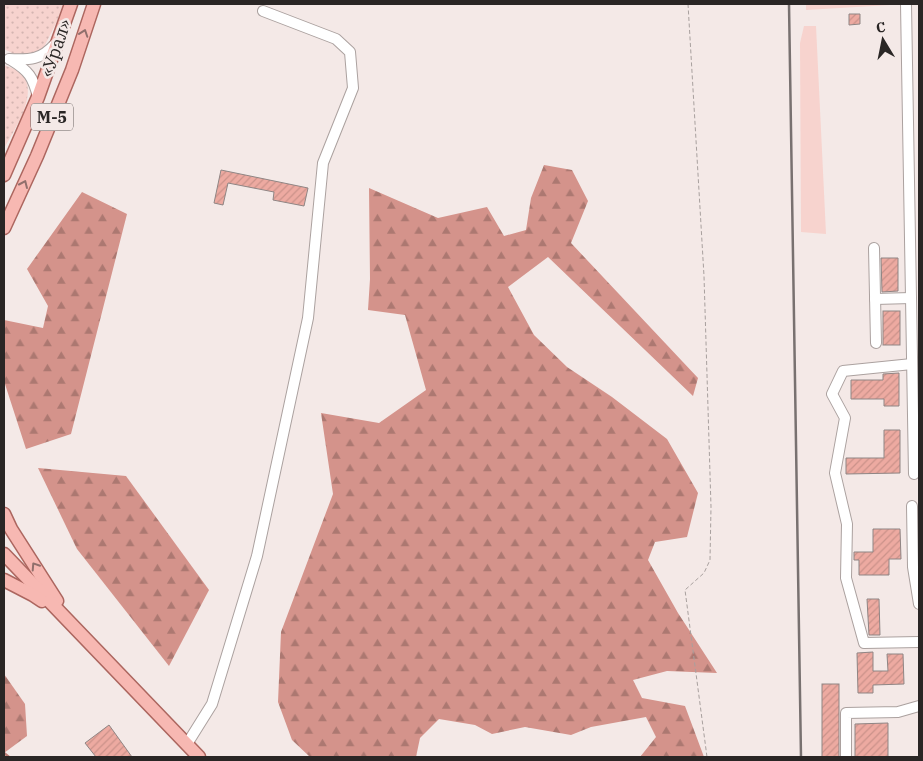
<svg xmlns="http://www.w3.org/2000/svg" width="923" height="761" font-family="'IBM Plex Serif',serif">
	<defs>
		<pattern id="grass-dots" width="8" height="8" patternUnits="userSpaceOnUse" patternTransform="scale(1.25)"><rect width="8" height="8" fill="#f7d3ce"/><path d="M2 2h.1M6 6h.1" fill="none" stroke="#d4b5b1" stroke-width="1.8" stroke-linecap="round"/></pattern>
		<pattern id="forest-firs" width="22" height="20" patternUnits="userSpaceOnUse" patternTransform="scale(1.25)"><rect width="22" height="20" fill="#d4938b"/><path d="M5 1l3.5 6h-7zM16 11l3.5 6h-7z" fill="#ac7871"/></pattern>
		<pattern id="building-hatch" width="6" height="6" patternUnits="userSpaceOnUse" patternTransform="scale(1.25)"><rect width="6" height="6" fill="#edaaa1"/><path d="M-1 1l2-2M0 6l6-6M5 7l2-2" fill="none" stroke="#cb928a"/></pattern>
	</defs>
	<rect width="100%" height="100%" fill="#f4e9e7"/>
	<!-- grass -->
	<g fill="url(#grass-dots)">
		<polygon points="4,4 63,4 57,21 43,49 30,57 14,54 4,49"/>
		<path d="M4 65C8 67 14 68 18 71 43 89 14 130 4 149Z"/>
	</g>
	<!-- forest -->
	<g fill="url(#forest-firs)">
		<polygon points="544,165 572,170 588,201 571,243 698,378 693,396 548,257 508,287 534,335 567,367 612,397 667,439 698,493 687,537 655,542 648,560 678,613 717,673 667,671 633,680 642,698 685,706 704,757 640,757 656,737 646,717 591,727 571,735 525,727 492,734 475,725 439,719 420,738 416,757 310,757 292,740 278,702 281,632 333,494 321,413 379,423 426,390 405,315 368,310 370,279 369,188 438,218 487,207 504,236 526,230 531,198"/>
		<polygon points="82,192 127,214 71,434 26,449 4,381 4,320 43,328 48,306 27,269"/>
		<polygon points="38,468 126,476 209,590 169,666 77,549"/>
		<polygon points="4,674 25,704 27,736 4,753"/>
	</g>
	<!-- garden -->
	<g fill="#f7d3ce">
		<polygon points="806,4 890,4 890,5 806,10"/>
		<polygon points="804,26 816,26 826,234 801,232 800,43"/>
	</g>
	<g fill="none" stroke-linecap="round" stroke-linejoin="round">
		<!-- stream -->
		<polyline stroke="#bb7c74" stroke-width="2.5" points="4,753 9,757"/>
	</g>
	<!-- building -->
	<g fill="url(#building-hatch)" stroke="#8f8584">
		<polygon points="849,14 860,14 860,24 849,25"/>
		<polygon points="221,170 308,188 304,206 273,200 274,192 228,183 223,205 214,203"/>
		<polygon points="881,258 898,258 898,291 882,292"/>
		<rect x="883" y="311" width="17" height="34"/>
		<polygon points="899,373 899,406 884,406 884,399 851,399 851,380 883,380 883,374"/>
		<polygon points="884,430 900,430 900,473 846,474 846,458 884,458"/>
		<polygon points="873,529 900,529 901,559 889,559 889,575 859,575 859,560 854,560 854,552 873,552"/>
		<polygon points="867,599 879,599 880,635 869,635"/>
		<polygon points="873,652 873,671 888,671 887,654 903,654 904,684 873,685 873,693 858,693 857,653"/>
		<rect x="822" y="684" width="17" height="73"/>
		<polygon points="888,723 888,757 855,757 855,724"/>
		<polygon points="109,725 132,757 96,757 85,743"/>
	</g>
	<g fill="none" stroke-linecap="round" stroke-linejoin="round">
		<!-- minor casing -->
		<g stroke="#aba19f" stroke-width="12">
			<g id="minor">
				<polyline points="906,4 914,474"/>
				<path d="M9 59C30 60 41 60 55 44"/>
				<path d="M11 60C29 71 33 77 38 97"/>
				<polyline points="874,248 876,343"/>
				<polyline points="875,299 911,298"/>
				<polyline points="912,364 843,371 832,394 845,418 835,473 847,524 846,578 864,643 919,642"/>
				<polyline points="912,506 913,567 919,604"/>
				<polyline points="187,744 212,704 257,556 308,318 323,163 353,88 350,52 336,39 263,11"/>
				<polyline points="846,757 846,713 898,712 919,706"/>
			</g>
		</g>
		<!-- major casing -->
		<g stroke="#ac665f" stroke-width="15">
			<g id="major">
				<polyline points="4,175 38,97 71,4"/>
				<polyline points="4,228 37,156 72,70 94,4"/>
				<polyline points="4,514 11,529 57,601"/>
				<polyline points="4,554 199,757"/>
				<polyline points="4,580 33,595 42,601"/>
			</g>
		</g>
		<!-- path -->
		<polyline stroke="#a8a09e" stroke-width="1" stroke-dasharray="4 2.5" stroke-linecap="butt" points="688,4 704,276 711,507 710,560 704,573 685,590 707,757"/>
		<!-- minor -->
		<use href="#minor" stroke="#fff" stroke-width="10"/>
		<!-- major -->
		<use href="#major" stroke="#f7b8b2" stroke-width="12"/>
		<!-- rail -->
		<polyline stroke="#787170" stroke-width="2.5" points="789,4 801,757"/>
	</g>
	<!-- one-way arrows -->
	<defs><path id="oneway-chevron" d="M-2-3.5L2.5 0L-2 3.5" fill="none" stroke-width="1.6" stroke-linecap="round" stroke-linejoin="round" transform="scale(1.25)"/></defs>
	<g stroke="#906f6c">
		<use href="#oneway-chevron" transform="translate(84 33) rotate(-71)"/>
		<use href="#oneway-chevron" transform="translate(24 184) rotate(-66)"/>
		<use href="#oneway-chevron" transform="translate(35 566) rotate(-123)"/>
	</g>
	<g text-anchor="middle" stroke-width="5" stroke-linejoin="round" paint-order="stroke">
		<!-- shield labels -->
		<rect fill="#f4e9e7" stroke="#67605f" stroke-width="1" x="31" y="103.5" width="42" height="27" rx="4"/>
		<g font-size="16" font-weight="bold" fill="#2a2625">
			<text x="52" y="123">М-5</text>
		</g>
		<!-- street labels -->
		<g font-size="18" fill="#2a2625" stroke="#f4e9e7">
			<text transform="translate(56 48) rotate(-71)" y="6">«Урал»</text>
		</g>
	</g>
	<!-- border -->
	<rect width="923" height="761" fill="none" stroke="#2a2625" stroke-width="10"/>
	<!-- north arrow -->
	<g transform="translate(883 40) rotate(350)" stroke="#f4e9e7" stroke-width="4" paint-order="stroke">
	<path d="M0-4L9 19L0 12L-9 19Z" fill="#2a2625"/>
	<text y="-8" font-size="14" font-weight="bold" text-anchor="middle" fill="#2a2625">С</text>
	</g>
</svg>
